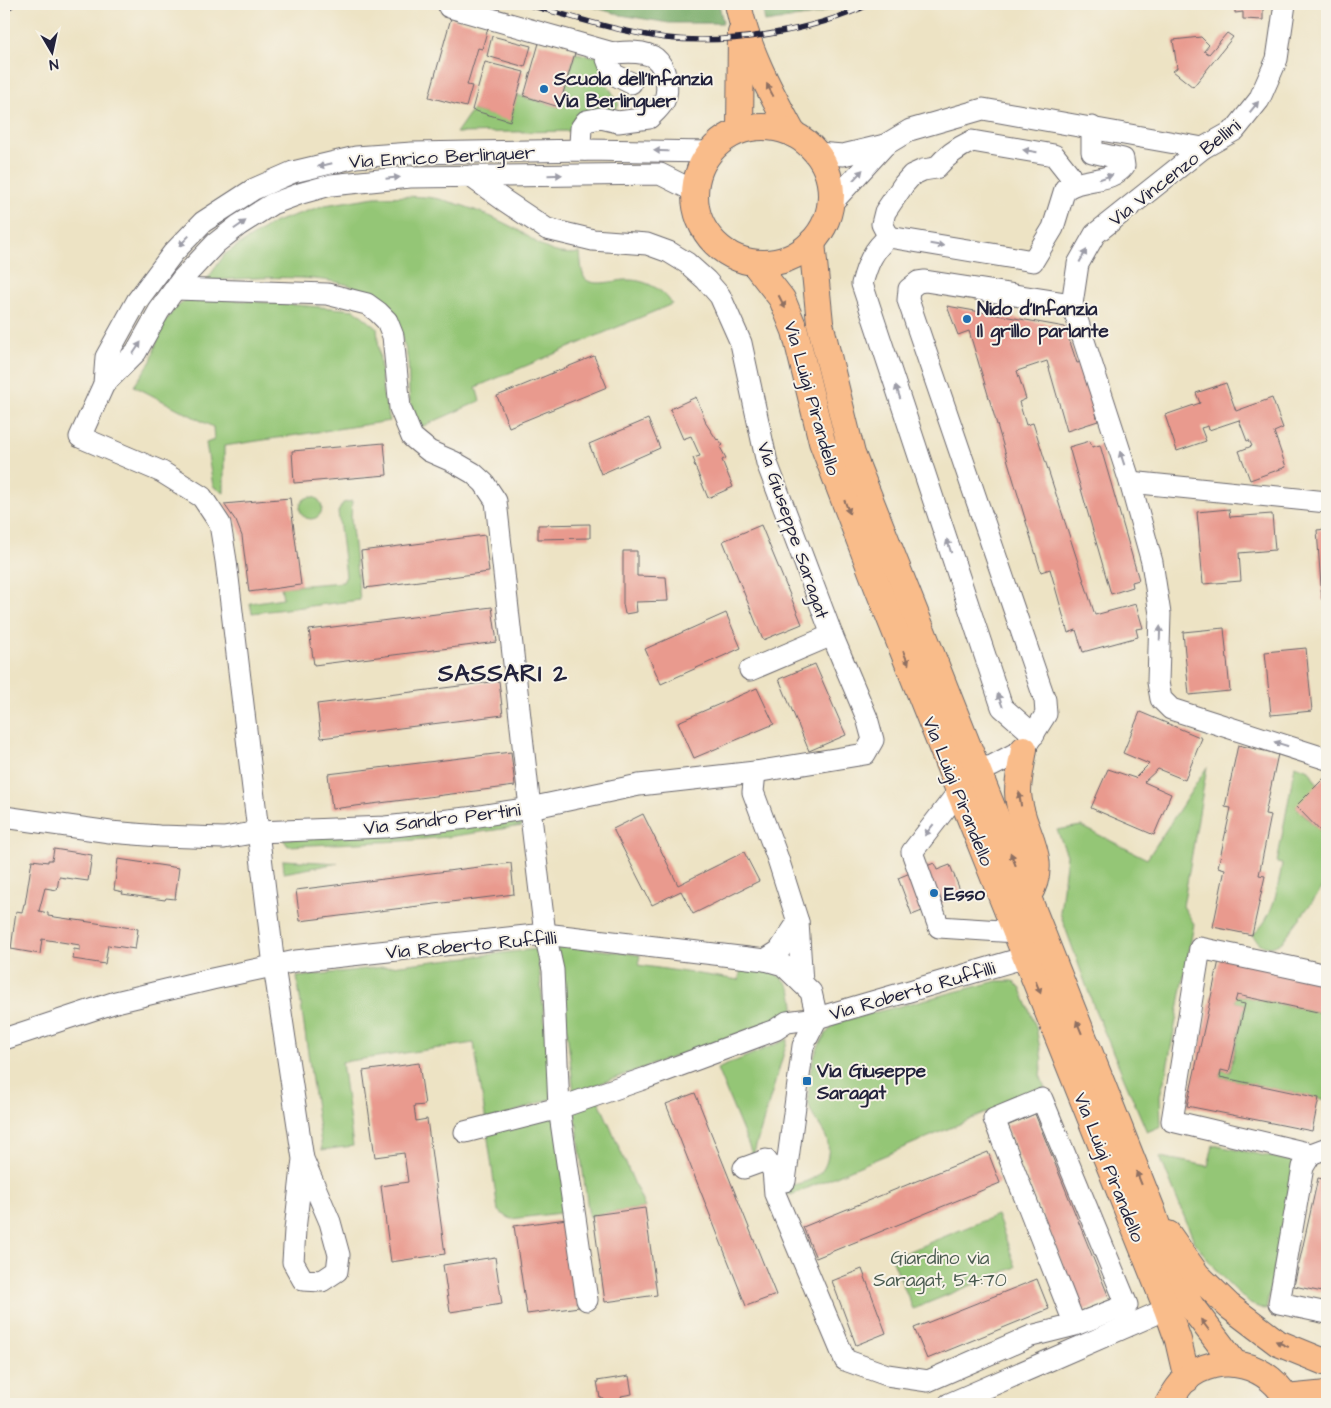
<svg xmlns="http://www.w3.org/2000/svg" width="1331" height="1408" font-family="'Architects Daughter',sans-serif">
	<rect width="100%" height="100%" fill="#f7f3e8"/>
	<filter id="ink" filterUnits="userSpaceOnUse"><feTurbulence type="fractalNoise" baseFrequency=".02" numOctaves="2"/><feDisplacementMap in="SourceGraphic" scale="10" xChannelSelector="R" yChannelSelector="G"/><feConvolveMatrix kernelMatrix="1 2 1 2 8 2 1 2 1" color-interpolation-filters="sRGB"/></filter>
	<filter id="wash" filterUnits="userSpaceOnUse"><feTurbulence type="fractalNoise" baseFrequency=".0096" numOctaves="4" result="noise"/><feDisplacementMap in="SourceGraphic" scale="20" xChannelSelector="R" yChannelSelector="G"/><feGaussianBlur stdDeviation="1.12" result="paint"/><feColorMatrix in="noise" values="0 0 0 0 0 0 0 0 0 0 0 0 0 0 0 0 0 1.4 0 .05"/><feComposite in="paint" operator="in"/></filter>
	<g filter="url(#wash)">
		<rect width="100%" height="100%" fill="#ede3c4"/>
		<!-- green -->
		<g fill="#94c676" stroke="#5b7458">
			<polygon points="575,53 599,57 605,65 608,85 619,105 613,111 574,131 456,133 472,110 510,120 517,95 559,107"/>
			<path d="M375 197C399 197 424 194 447 201 470 207 493 217 514 228 540 242 547 257 580 253 581 260 581 270 584 277 591 289 618 279 629 280 646 280 664 290 672 304L476 387 480 401 421 427C401 399 414 376 405 347 402 339 391 310 386 305 350 268 254 278 206 281L225 254 275 222 325 205Z"/>
			<polygon points="190,296 355,310 377,328 383,394 390,421 224,446 224,493 213,486 206,443 214,440 213,427 134,386 151,361 161,327 174,310"/>
			<circle cx="311" cy="508" r="11"/>
			<polygon points="352,501 351,519 360,600 252,613 250,603 283,598 281,587 343,582 346,576 338,512 343,503"/>
			<path d="M1295 765 1309 770 1318 785 1296 807 1327 838V882L1282 942C1268 951 1262 947 1252 935 1273 921 1278 887 1282 864L1277 863Z"/>
			<polygon points="1207,767 1183,906 1194,924 1166,1074 1160,1095 1161,1126 1147,1132 1095,1010 1060,913 1067,855 1057,830 1081,826 1147,859"/>
			<polygon points="521,816 522,826 447,837 402,841 288,846 283,839"/>
			<polygon points="283,860 338,863 284,873"/>
			<path d="M557 944 640 955 638 965 739 980 741 968C774 972 795 973 794 1013L574 1093Z"/>
			<polygon points="537,949 553,1098 486,1122 474,1043 342,1062 353,1146 322,1150 297,977"/>
			<path d="M997 981H1013L1021 989 1036 1027 1042 1060 1040 1075 1045 1088 791 1195 785 1192 788 1186C808 1182 826 1177 828 1154 829 1148 828 1141 825 1135 821 1125 811 1117 809 1105 806 1078 814 1039 838 1022Z"/>
			<polygon points="1237,995 1327,1014 1327,1100 1220,1077 1221,1070 1230,1072 1245,1004 1235,1002"/>
			<polygon points="788,1039 753,1156 717,1069"/>
			<polygon points="599,1101 645,1208 593,1215 589,1217 574,1104"/>
			<polygon points="555,1110 568,1212 511,1219 498,1211 487,1132"/>
			<polygon points="1213,1145 1296,1162 1266,1310 1250,1304 1218,1273 1194,1241 1160,1157 1208,1166"/>
			<polygon points="997,1215 1016,1267 913,1309 892,1258"/>
		</g>
		<!-- forest -->
		<g fill="#77ab67" stroke="#4c6651">
			<polygon points="583,4 719,4 723,23 669,23 621,15"/>
			<polygon points="762,4 847,4 814,15 765,22"/>
		</g>
		<g id="blocks">
			<!-- building -->
			<g fill="#e99a8e">
				<polygon points="1235,4 1263,4 1263,20 1243,19 1243,12 1235,13"/>
				<polygon points="451,18 488,28 482,49 478,48 467,85 472,86 466,107 429,97"/>
				<polygon points="1227,33 1233,37 1193,87 1173,71 1177,68 1173,40 1201,37 1209,45 1204,51 1209,54"/>
				<polygon points="492,36 531,46 525,67 487,56"/>
				<polygon points="539,43 575,53 559,107 524,96"/>
				<polygon points="485,62 524,72 510,121 472,110"/>
				<polygon points="947,306 1065,327 1077,363 1082,362 1098,421 1067,431 1047,361 1017,371 1026,399 1019,402 1026,425 1033,423 1095,615 1136,604 1143,628 1136,629 1138,637 1083,652 1076,630 1068,633 1050,569 1041,572 969,331 958,335"/>
				<polygon points="594,356 607,387 509,427 497,396"/>
				<polygon points="1226,383 1236,411 1272,398 1283,428 1274,432 1286,467 1250,480 1239,451 1252,446 1249,440 1247,441 1239,420 1209,430 1208,426 1201,428 1206,441 1177,451 1165,415 1200,403 1196,393"/>
				<polygon points="696,397 706,422 705,422 717,440 718,439 723,445 720,447 726,458 722,460 733,487 708,498 694,464 695,463 693,458 700,456 691,436 683,439 670,409"/>
				<polygon points="648,419 660,448 601,474 589,444"/>
				<polygon points="1090,441 1092,447 1100,445 1139,580 1132,582 1133,587 1111,594 1069,447"/>
				<polygon points="384,443 387,475 294,483 292,451"/>
				<polygon points="290,498 301,585 249,592 242,536 236,521 224,504"/>
				<polygon points="1229,509 1230,517 1272,514 1275,550 1239,553 1241,581 1203,584 1197,512"/>
				<polygon points="590,524 590,538 538,539 538,525"/>
				<polygon points="761,525 802,624 763,640 723,541"/>
				<polygon points="1327,529 1327,600 1322,600 1317,530"/>
				<polygon points="485,535 489,572 365,588 361,551"/>
				<polygon points="623,551 637,551 637,576 666,577 668,601 636,602 637,612 625,614 623,604"/>
				<polygon points="492,607 497,642 314,665 309,630"/>
				<polygon points="726,613 741,648 661,684 645,649"/>
				<polygon points="1224,628 1230,691 1189,695 1183,632"/>
				<polygon points="1306,648 1312,711 1271,715 1265,652"/>
				<polygon points="815,664 846,735 809,751 779,679"/>
				<polygon points="499,681 503,715 321,738 317,704"/>
				<polygon points="757,688 774,724 694,758 678,722"/>
				<polygon points="1140,712 1202,738 1185,780 1158,769 1144,782 1171,794 1154,835 1091,808 1108,769 1135,778 1149,764 1123,753"/>
				<polygon points="1238,745 1278,754 1265,814 1271,815 1259,875 1265,876 1252,935 1213,927 1225,869 1218,867 1231,808 1225,807"/>
				<polygon points="511,752 515,786 332,809 328,774"/>
				<polygon points="1324,778 1327,781 1327,838 1296,806"/>
				<polygon points="643,814 678,885 744,852 759,881 693,914 681,891 652,905 613,829"/>
				<polygon points="54,849 92,855 88,881 59,877 57,890 45,888 39,911 48,913 48,916 138,929 135,949 108,945 105,964 73,959 74,949 80,950 80,945 42,939 40,954 11,949 16,911 22,912 24,904 25,904 32,860 48,862 48,860 52,860"/>
				<polygon points="118,859 179,868 175,899 166,898 165,900 122,894 123,892 114,890"/>
				<polygon points="511,863 514,894 300,921 296,890"/>
				<polygon points="934,863 937,870 950,865 962,895 912,915 898,878"/>
				<polygon points="1220,956 1327,979 1327,1014 1237,995 1235,1002 1245,1004 1229,1072 1221,1070 1220,1077 1319,1098 1312,1131 1187,1106"/>
				<polygon points="419,1063 425,1105 414,1106 416,1121 427,1119 445,1254 391,1262 381,1186 408,1182 404,1153 375,1157 363,1071"/>
				<polygon points="695,1093 776,1295 746,1306 666,1104"/>
				<polygon points="1035,1114 1110,1300 1081,1311 1007,1126"/>
				<polygon points="988,1152 1000,1183 816,1258 803,1227"/>
				<polygon points="1318,1178 1327,1180 1327,1293 1294,1286"/>
				<polygon points="645,1208 657,1295 605,1302 593,1215"/>
				<polygon points="567,1219 579,1307 527,1314 514,1226"/>
				<polygon points="495,1257 502,1304 450,1312 443,1265"/>
				<polygon points="862,1269 886,1333 856,1345 832,1281"/>
				<polygon points="1037,1279 1049,1309 927,1359 914,1328"/>
				<polygon points="629,1376 632,1394 621,1396 623,1404 605,1404 603,1398 600,1398 597,1381"/>
			</g>
		</g>
	</g>
	<g filter="url(#ink)">
		<use href="#blocks" fill-opacity="0" stroke="#69666b" stroke-width="1"/>
		<g fill="none" stroke-linecap="round" stroke-linejoin="round">
			<!-- minor casing -->
			<g stroke="#69666b" stroke-width="23">
				<g id="minor">
					<polyline points="1285,4 1277,59 1259,100 1235,130 1203,148 1095,234 1078,264 1072,304 1130,482 1152,562 1160,614 1158,682 1161,699 1171,709 1327,759"/>
					<polyline points="449,7 613,53"/>
					<path d="M585 150 580 144 581 128 586 121 601 118 618 122 649 118C654 113 660 108 664 101 670 89 666 67 655 58 644 50 625 52 613 53L607 59 613 74 631 83"/>
					<polyline points="817,153 843,155 885,145"/>
					<polyline points="830,205 885,145 910,130 983,109 1203,148"/>
					<path d="M889 237 882 224 885 212 904 184 912 175 923 170 936 168C946 156 957 148 972 141L1054 155 1069 174"/>
					<polyline points="175,289 327,294 367,304 378,312 387,321 393,336 400,408 412,437 429,451 454,462 473,473 484,483 496,501 530,808 545,934 553,970 559,1108 587,1300"/>
					<polyline points="104,384 136,352 159,311 182,279 216,243 239,225 272,204 302,193 331,185 410,177 660,174 694,191"/>
					<polyline points="1130,482 1327,502"/>
					<polyline points="750,670 832,635"/>
					<path d="M1034 735 1002 707 862 284C867 265 873 249 889 237L1033 261 1053 228 1065 189C1070 187 1075 184 1080 183 1097 178 1113 180 1124 166L1123 159 1092 152V127"/>
					<polyline points="977,769 992,766 1024,749 1046,714 1045,700 908,300 909,289 918,282 925,281 1072,304"/>
					<polyline points="755,772 753,792 778,859 798,922 802,983"/>
					<polyline points="959,791 912,852 939,927 1016,932"/>
					<polyline points="4,817 110,832 159,836 224,838 258,832 385,827 467,818 530,808 639,785 755,772 865,754 873,740 867,718 832,635 767,463 741,343 720,296 706,280 687,263 669,252 647,244 593,240 547,229 505,201 470,176"/>
					<polyline points="765,960 779,951 798,922"/>
					<polyline points="4,1039 116,1002 212,979 296,961 545,934 765,960 783,965 811,992 817,1018 1026,957"/>
					<polyline points="465,1132 559,1108 646,1078 775,1030 787,1022 817,1018 803,1046 785,1181"/>
					<polyline points="1327,1148 1311,1154 1303,1167 1279,1303 1327,1313"/>
					<polyline points="1311,1154 1172,1121 1200,948 1327,975"/>
					<polyline points="303,1159 295,1230 293,1262 303,1280 322,1281 337,1271 339,1255 330,1222 303,1159 274,966 226,561 220,524 202,497 162,472 80,437 104,384 106,357 137,301 173,253 203,222 254,189 293,172 356,157 412,153 585,150 710,152"/>
					<polyline points="744,1168 766,1160 773,1170 782,1168"/>
					<polyline points="773,1170 775,1194 845,1360 887,1375 928,1381 1031,1336 1075,1325 1127,1305 1042,1099 994,1119 1075,1325"/>
					<polyline points="949,1404 1167,1309"/>
				</g>
			</g>
			<!-- major casing -->
			<g stroke="#69666b" stroke-width="28">
				<g id="major">
					<path d="M738 4C747 50 771 93 793 134"/>
					<circle cx="763" cy="195" r="68"/>
					<polyline points="740,130 741,33"/>
					<polyline points="812,242 820,323 852,454 1152,1210 1174,1277 1191,1306 1235,1364"/>
					<polyline points="754,263 782,299 795,331 822,442 877,586 1167,1309 1178,1340 1187,1379"/>
					<path d="M1024 749C1022 763 1018 778 1018 792 1019 830 1052 857 1028 896"/>
					<polyline points="1168,1234 1197,1275 1229,1306 1278,1343 1327,1363"/>
					<polyline points="1286,1398 1327,1394"/>
					<path d="M1168 1404C1173 1395 1178 1386 1186 1379 1219 1350 1272 1364 1289 1404"/>
				</g>
			</g>
			<!-- minor -->
			<use href="#minor" stroke="#fff" stroke-width="21"/>
			<!-- major -->
			<use href="#major" stroke="#f9bc8a" stroke-width="26"/>
			<!-- rail casing -->
			<g stroke="#22223b" stroke-width="5.5">
				<g id="rail">
					<path d="M526 4C573 17 619 32 666 38 729 45 814 31 870 4"/>
					<polyline points="4,11 13,4"/>
				</g>
			</g>
			<!-- rail -->
			<use href="#rail" stroke="#f7f3e8" stroke-width="4" stroke-dasharray="11" stroke-linecap="butt"/>
		</g>
		<!-- one-way arrows -->
		<defs><path id="oneway-solid" d="M-6-.8H1V-3.2L6.5 0L1 3.2V.8H-6Z" transform="scale(1.25)"/></defs>
		<g fill="#8e6f62">
			<use href="#oneway-solid" transform="translate(770 90) rotate(-118)"/>
			<use href="#oneway-solid" transform="translate(782 302) rotate(63)"/>
			<use href="#oneway-solid" transform="translate(847 507) rotate(69)"/>
			<use href="#oneway-solid" transform="translate(906 658) rotate(68)"/>
			<use href="#oneway-solid" transform="translate(1020 799) rotate(-99)"/>
			<use href="#oneway-solid" transform="translate(1013 859) rotate(-112)"/>
			<use href="#oneway-solid" transform="translate(1038 987) rotate(68)"/>
			<use href="#oneway-solid" transform="translate(1079 1027) rotate(-112)"/>
			<use href="#oneway-solid" transform="translate(1139 1178) rotate(-112)"/>
			<use href="#oneway-solid" transform="translate(1205 1325) rotate(-127)"/>
			<use href="#oneway-solid" transform="translate(1282 1344) rotate(-155)"/>
		</g>
		<g fill="#9c9ca7">
			<use href="#oneway-solid" transform="translate(1254 107) rotate(-51)"/>
			<use href="#oneway-solid" transform="translate(661 151) rotate(-179)"/>
			<use href="#oneway-solid" transform="translate(1030 151) rotate(-171)"/>
			<use href="#oneway-solid" transform="translate(325 165) rotate(167)"/>
			<use href="#oneway-solid" transform="translate(555 175) rotate(-1)"/>
			<use href="#oneway-solid" transform="translate(858 175) rotate(-47)"/>
			<use href="#oneway-solid" transform="translate(1106 177) rotate(-19)"/>
			<use href="#oneway-solid" transform="translate(393 178) rotate(-6)"/>
			<use href="#oneway-solid" transform="translate(240 225) rotate(-35)"/>
			<use href="#oneway-solid" transform="translate(184 241) rotate(134)"/>
			<use href="#oneway-solid" transform="translate(937 245) rotate(9)"/>
			<use href="#oneway-solid" transform="translate(1083 256) rotate(-61)"/>
			<use href="#oneway-solid" transform="translate(137 348) rotate(-56)"/>
			<use href="#oneway-solid" transform="translate(898 392) rotate(-108)"/>
			<use href="#oneway-solid" transform="translate(1122 458) rotate(-108)"/>
			<use href="#oneway-solid" transform="translate(949 546) rotate(-108)"/>
			<use href="#oneway-solid" transform="translate(1160 633) rotate(-88)"/>
			<use href="#oneway-solid" transform="translate(1000 700) rotate(-111)"/>
			<use href="#oneway-solid" transform="translate(1281 744) rotate(-162)"/>
			<use href="#oneway-solid" transform="translate(929 830) rotate(128)"/>
		</g>
	</g>
	<!-- markers -->
	<g fill="#1f6fb2" stroke="#f7f3e8" stroke-width="2">
		<circle cx="544" cy="89" r="5"/>
		<circle cx="967" cy="319" r="5"/>
		<circle cx="934" cy="893" r="5"/>
		<rect x="802" y="1076" width="10" height="10" rx="2.5"/>
	</g>
	<g text-anchor="middle" stroke-width="4" stroke-linejoin="round" paint-order="stroke">
		<!-- poi labels -->
		<g font-size="19" font-weight="bold" fill="#22223b" stroke="#f7f3e8" text-anchor="start">
			<text x="554" y="85">Scuola dell'Infanzia<tspan x="554" dy="22">Via Berlinguer</tspan></text>
			<text x="977" y="315">Nido d'Infanzia<tspan x="977" dy="22">Il grillo parlante</tspan></text>
			<text x="944" y="900">Esso</text>
			<text x="817" y="1077">Via Giuseppe<tspan x="817" dy="22">Saragat</tspan></text>
		</g>
		<!-- street labels -->
		<g font-size="19" fill="#22223b" stroke="#f7f3e8">
			<text transform="translate(442 156) rotate(-3)" y="7">Via Enrico Berlinguer</text>
			<text transform="translate(1174 172) rotate(-38)" y="7">Via Vincenzo Bellini</text>
			<text transform="translate(813 398) rotate(74)" y="7">Via Luigi Pirandello</text>
			<text transform="translate(794 530) rotate(71)" y="7">Via Giuseppe Saragat</text>
			<text transform="translate(959 791) rotate(68)" y="7">Via Luigi Pirandello</text>
			<text transform="translate(442 818) rotate(-7)" y="7">Via Sandro Pertini</text>
			<text transform="translate(471 944) rotate(-5)" y="7">Via Roberto Ruffilli</text>
			<text transform="translate(912 990) rotate(-16)" y="7">Via Roberto Ruffilli</text>
			<text transform="translate(1110 1167) rotate(68)" y="7">Via Luigi Pirandello</text>
		</g>
		<!-- park labels -->
		<g font-size="19" fill="#4a5b50" stroke="#f7f3e8">
			<text x="940" y="1264">Giardino via<tspan x="940" dy="22">Saragat, 54:70</tspan></text>
		</g>
		<!-- district labels -->
		<g font-size="24" font-weight="bold" letter-spacing="1" fill="#22223b" stroke="#f7f3e8">
			<text x="503" y="681">SASSARI 2</text>
		</g>
	</g>
	<!-- margin -->
	<rect width="1331" height="1408" fill="none" stroke="#f7f3e8" stroke-width="20"/>
	<!-- north arrow -->
	<g transform="translate(52 52) rotate(171)" stroke="#f7f3e8" stroke-width="4" paint-order="stroke">
	<path d="M0-4L9 19L0 12L-9 19Z" fill="#22223b"/>
	<text y="-8" font-size="14" font-weight="bold" text-anchor="middle" fill="#22223b">N</text>
	</g>
</svg>
